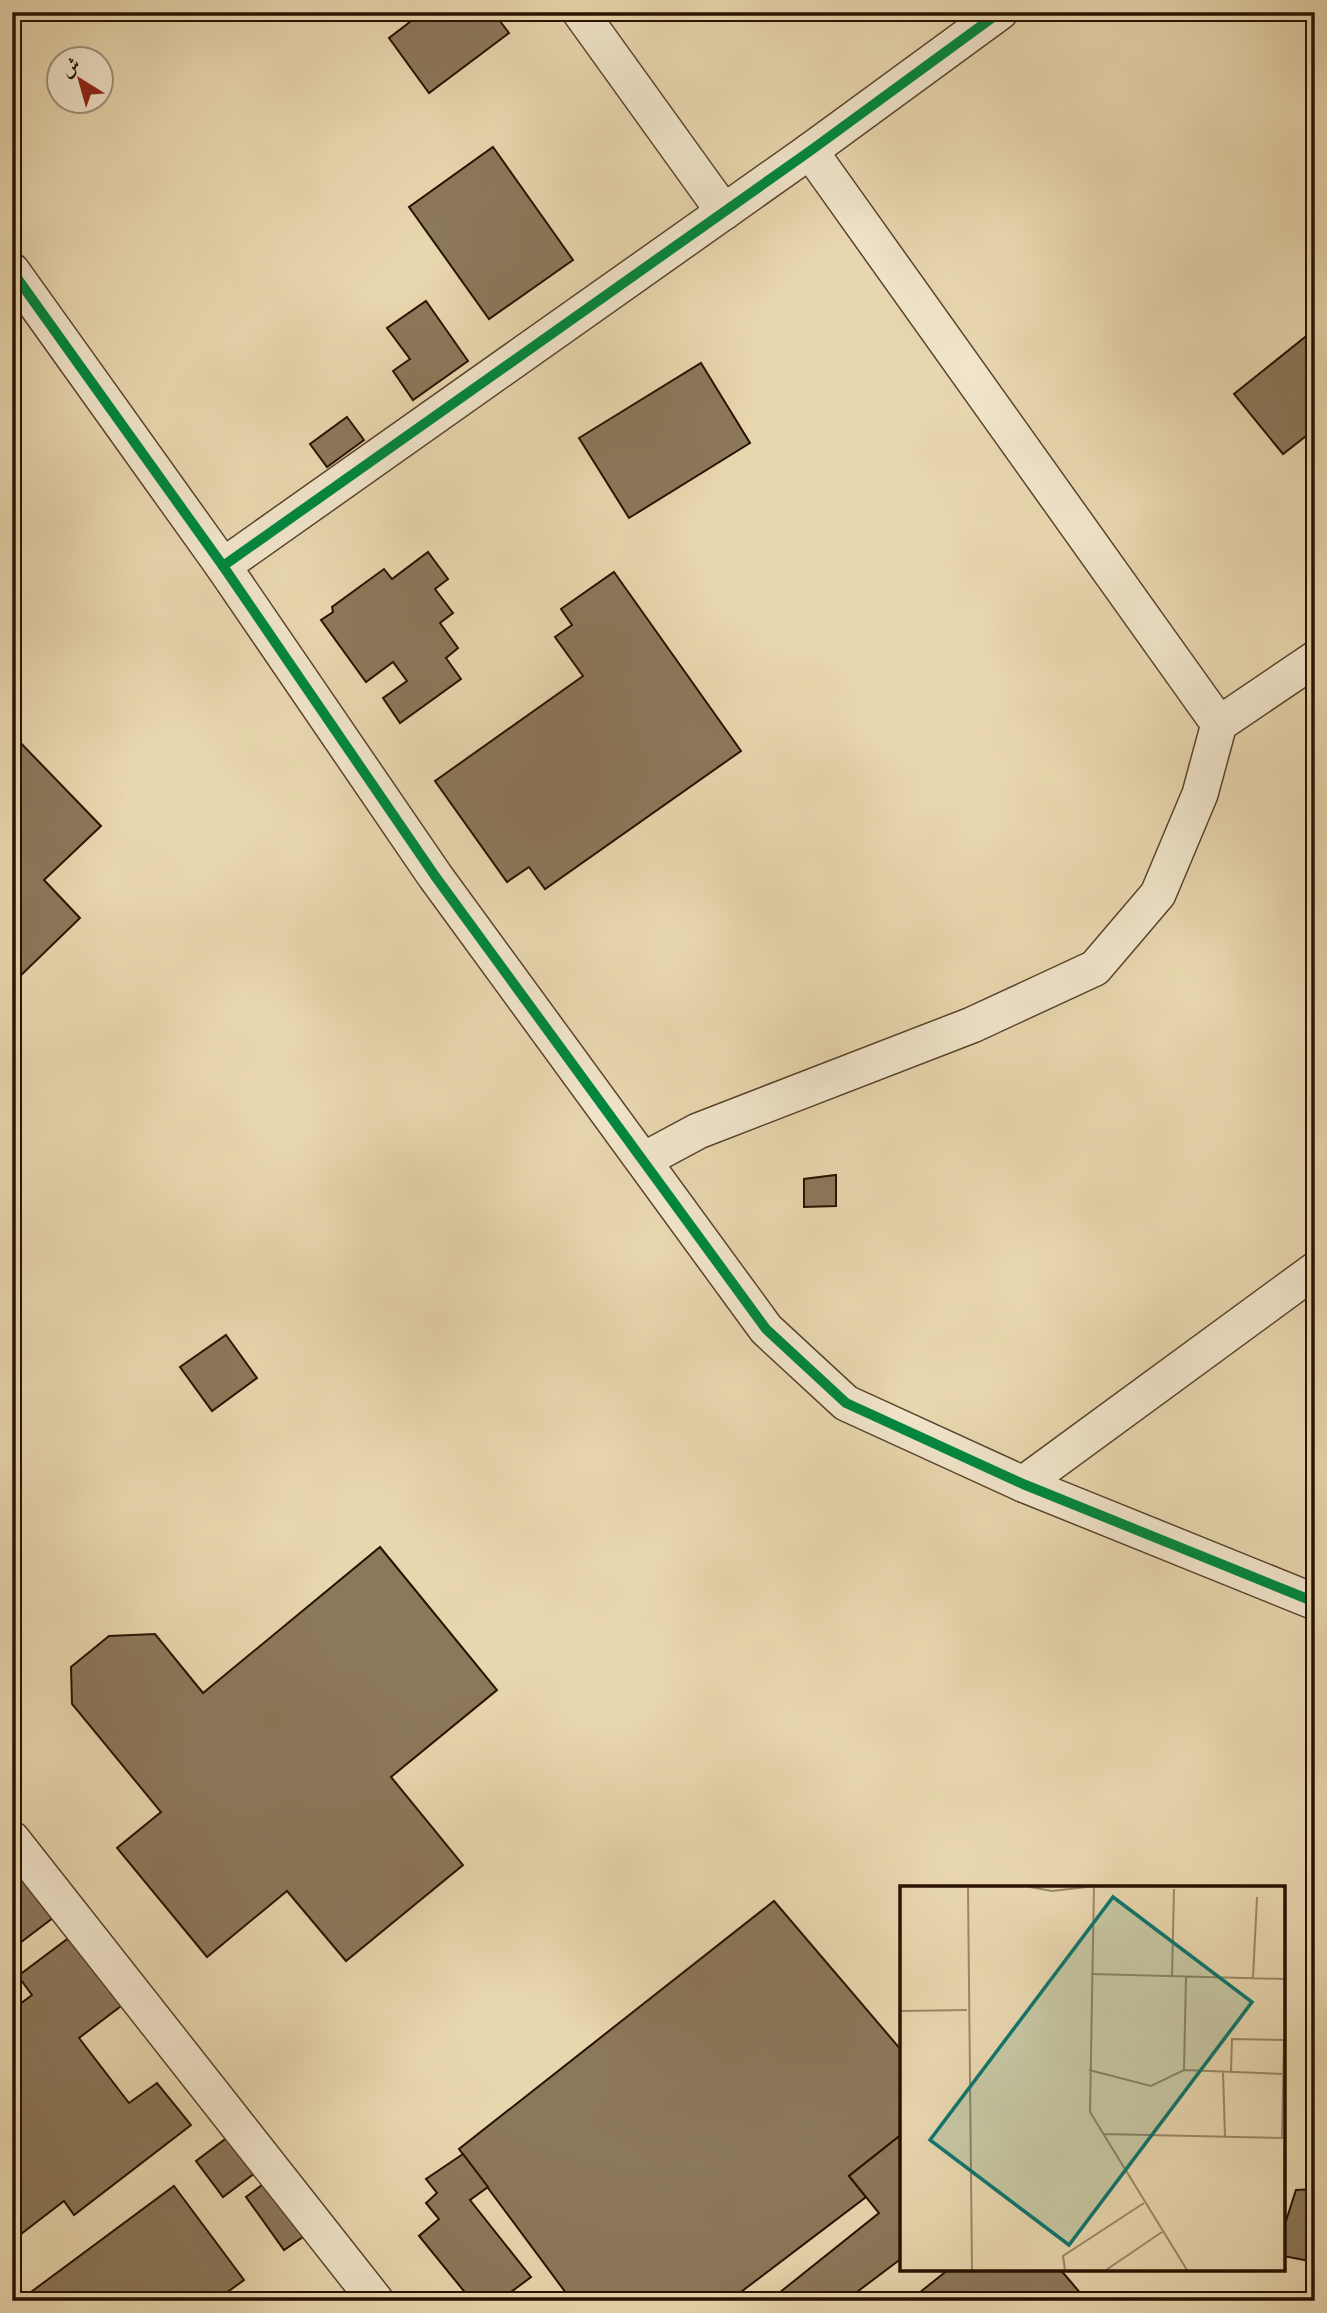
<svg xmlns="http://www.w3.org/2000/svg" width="1327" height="2313" font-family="'Old Standard TT',Amiri,serif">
	<rect width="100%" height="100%" fill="#e8d6ae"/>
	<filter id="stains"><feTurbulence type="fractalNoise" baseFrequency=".00286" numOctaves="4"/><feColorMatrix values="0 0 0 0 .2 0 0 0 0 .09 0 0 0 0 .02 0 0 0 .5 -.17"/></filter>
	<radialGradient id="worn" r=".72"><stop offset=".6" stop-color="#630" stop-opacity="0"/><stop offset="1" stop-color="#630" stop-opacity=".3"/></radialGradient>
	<!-- building -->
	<g fill="#8c785b" stroke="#281201" stroke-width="2">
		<polygon points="423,12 493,12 509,33 429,93 389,38"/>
		<polygon points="493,147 573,260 489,319 409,207"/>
		<polygon points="426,301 468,361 413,400 393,371 410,359 387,328"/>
		<polygon points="1315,329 1315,429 1283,454 1234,394"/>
		<polygon points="701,363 750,443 629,518 579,438"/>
		<polygon points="347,417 364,440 327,467 310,444"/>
		<polygon points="428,552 448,579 435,589 453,613 440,623 458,648 446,658 461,679 400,723 383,698 407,681 393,662 366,682 321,620 333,612 332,607 384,569 392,579"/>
		<polygon points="614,572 741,751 545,889 529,867 507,882 435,781 583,676 555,637 572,625 561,609"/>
		<polygon points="12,734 101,826 44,880 80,918 12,984"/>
		<polygon points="836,1175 836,1206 804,1207 804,1179"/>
		<polygon points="226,1335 257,1378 212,1411 180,1367"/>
		<polygon points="380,1547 497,1690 391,1777 463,1865 346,1961 287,1891 207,1957 117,1848 161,1812 72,1704 71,1667 109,1636 155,1634 203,1693"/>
		<polygon points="12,1845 62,1911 12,1949"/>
		<polygon points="774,1901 902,2051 902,2134 849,2176 866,2197 729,2301 572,2301 459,2149"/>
		<polygon points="74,1934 125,2003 79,2038 129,2103 157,2083 191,2125 74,2215 64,2201 12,2241 12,2010 32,1995 18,1976"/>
		<polygon points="236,2131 263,2167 223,2197 196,2161"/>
		<polygon points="902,2134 902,2258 845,2301 769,2301 879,2213 849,2176"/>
		<polygon points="463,2154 488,2187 470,2200 531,2277 499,2301 472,2301 419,2236 439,2219 426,2203 437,2193 426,2179"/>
		<polygon points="271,2178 310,2232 284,2250 246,2197"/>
		<polygon points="174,2186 244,2280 215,2301 37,2301 31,2292"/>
		<polygon points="1315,2189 1315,2262 1283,2256 1283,2230 1296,2190"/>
		<polygon points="949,2269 1060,2269 1087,2301 909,2301"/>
	</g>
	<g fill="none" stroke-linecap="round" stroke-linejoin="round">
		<!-- minor casing -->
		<g stroke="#58432c" stroke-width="38">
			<g id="minor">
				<polyline points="580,12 724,212"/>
				<polyline points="810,151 1219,724"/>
				<polyline points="12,271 223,566 435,876 766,1329 846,1403 1023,1484 1315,1602"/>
				<polyline points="223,566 810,151 1000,12"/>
				<polyline points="644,1160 698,1131 972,1025 1095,968 1158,894 1200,794 1219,724 1315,659"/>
				<polyline points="1023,1484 1315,1270"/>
				<polyline points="12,1839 376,2301"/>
			</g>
		</g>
		<!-- minor -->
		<use href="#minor" stroke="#f0e4ca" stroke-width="35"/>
		<!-- cycleway casing -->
		<g stroke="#f0e4ca" stroke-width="15">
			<g id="cycleway">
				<polyline points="12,271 223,566 435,876 766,1329 846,1403 1023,1484 1315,1602"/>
				<polyline points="223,566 810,151 1000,12"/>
			</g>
		</g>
		<!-- cycleway -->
		<use href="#cycleway" stroke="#00873e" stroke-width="10"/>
	</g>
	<!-- overview -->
	<g transform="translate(900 1886)">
		<rect width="385" height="385" fill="#e8d6ae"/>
		<path fill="none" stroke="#9b8869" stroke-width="2" d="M68 1 72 384M130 1 152 5 187 1M194 1 190 226 287 384M191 88 385 93M272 91 274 3M353 92 357 11M0 125 67 124M189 184 251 200 284 184 385 188M284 184 286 91M323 186 325 250M331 186 332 153 385 154M203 248 385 252M382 252 384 154M165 384 163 370 244 317M206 384 262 346"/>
		<path fill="#0f766e" fill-opacity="0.15" stroke="#0f766e" stroke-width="3.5" d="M213 11 352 116 169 359 30 254Z"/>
		<rect width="385" height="385" fill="none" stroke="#281201" stroke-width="3.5"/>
	</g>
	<!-- margin -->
	<rect width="1327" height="2313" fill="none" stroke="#e8d6ae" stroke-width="42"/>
	<rect x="14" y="14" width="1299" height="2285" fill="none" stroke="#281201" stroke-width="3.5"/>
	<rect x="21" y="21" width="1285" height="2271" fill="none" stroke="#281201" stroke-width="2"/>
	<!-- north arrow -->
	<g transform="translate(80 80) rotate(323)"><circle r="33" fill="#f0e4ca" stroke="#a0907a" stroke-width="2"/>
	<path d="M0-5L12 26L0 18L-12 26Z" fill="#8f2418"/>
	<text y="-10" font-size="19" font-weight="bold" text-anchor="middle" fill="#281201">ش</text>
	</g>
	<rect width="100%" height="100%" filter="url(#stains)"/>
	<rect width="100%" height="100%" fill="url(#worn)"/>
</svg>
